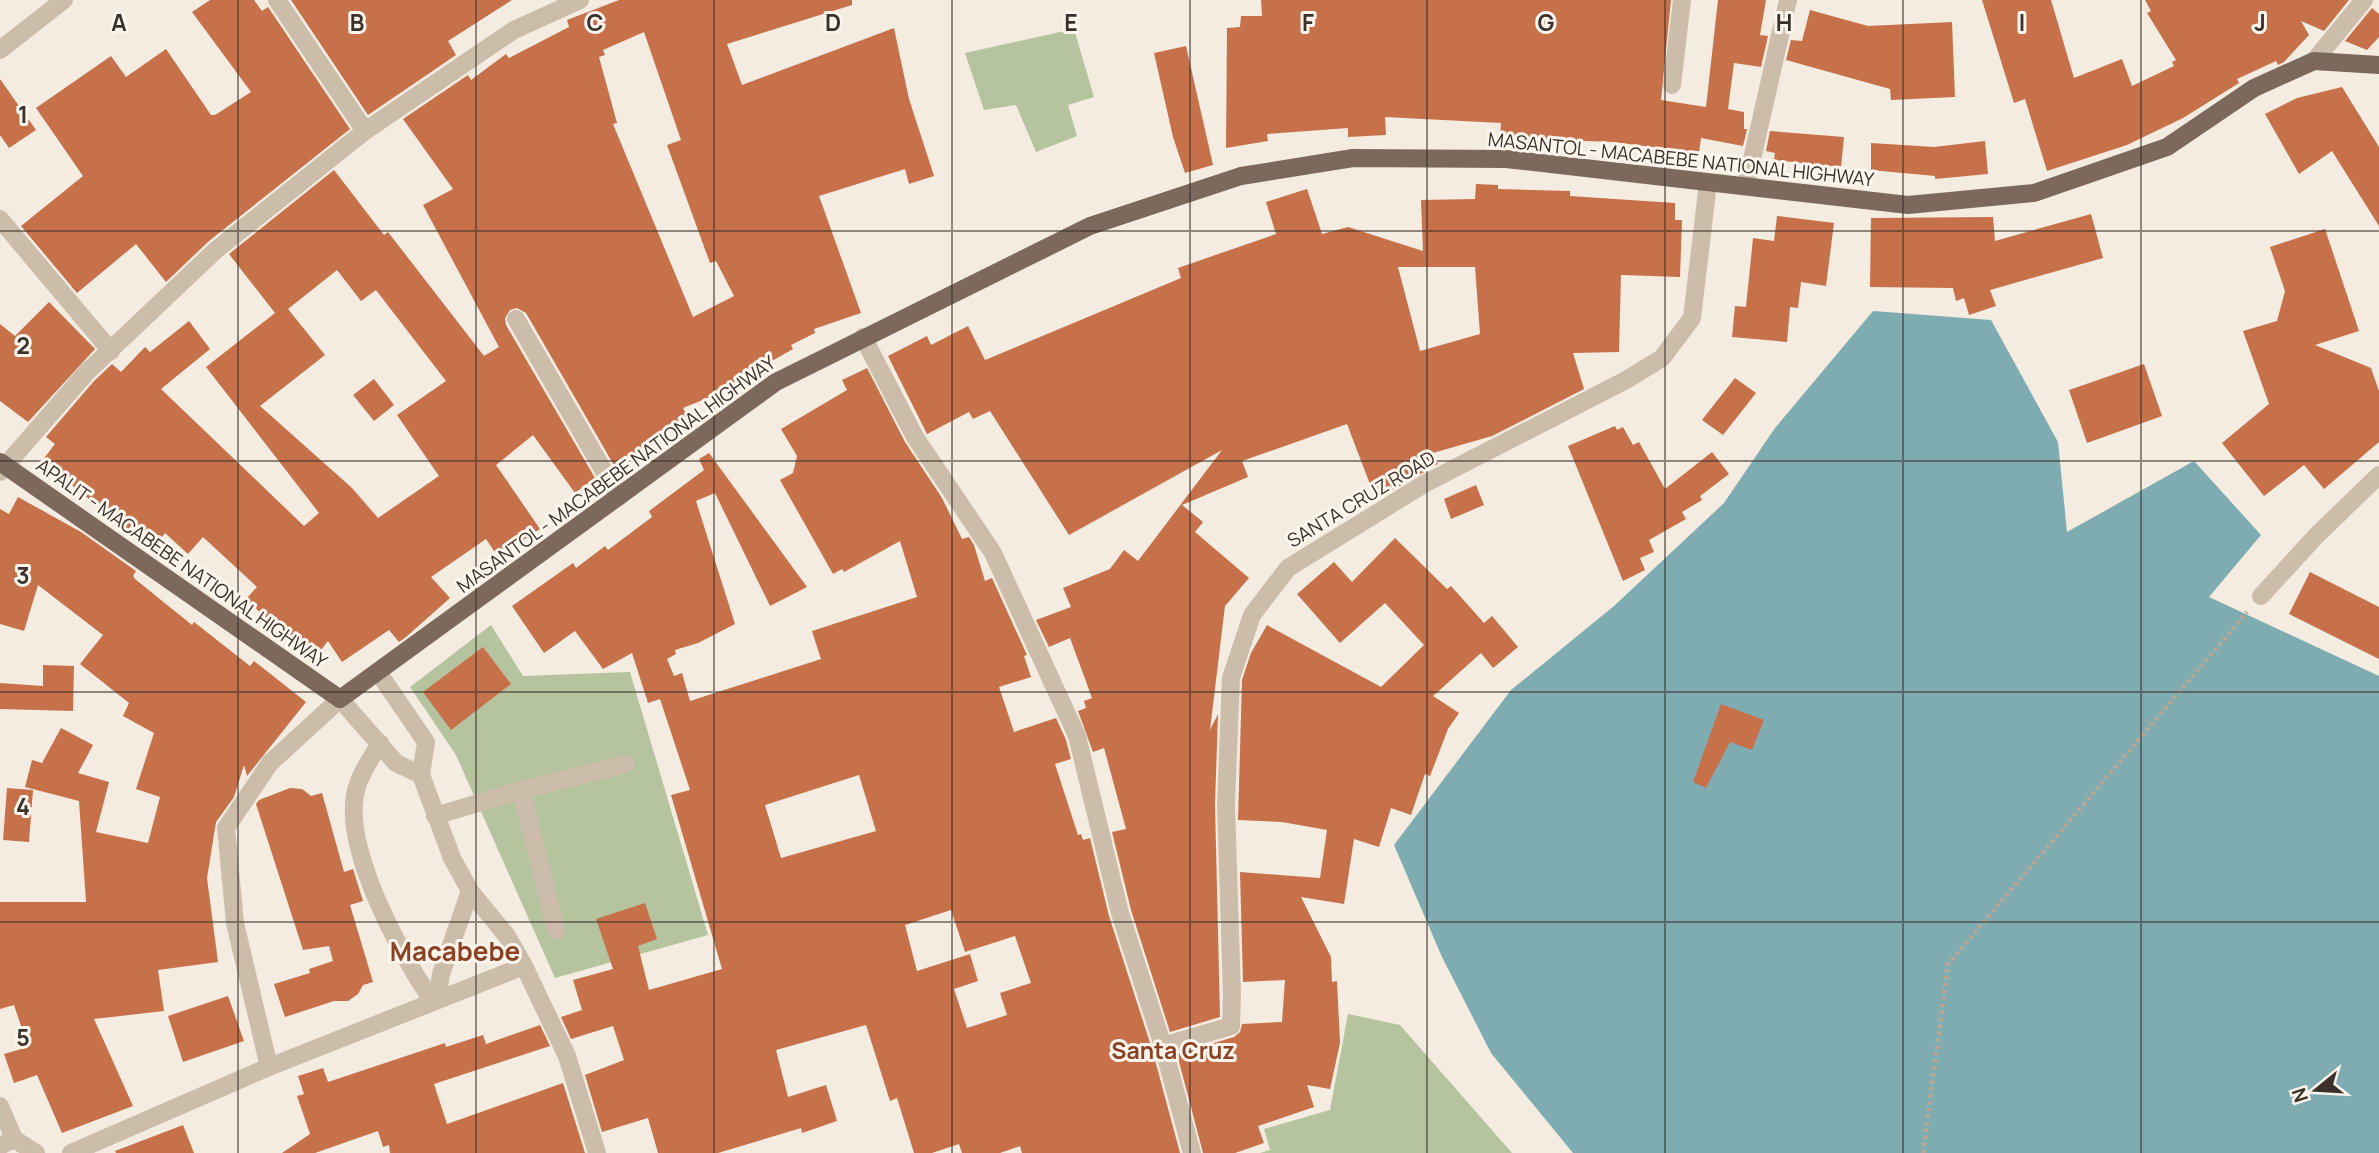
<svg xmlns="http://www.w3.org/2000/svg" width="2379" height="1153" font-family="Manrope,sans-serif">
	<rect width="100%" height="100%" fill="#f4ece0"/>
	<!-- green -->
	<g fill="#b5c39f">
		<polygon points="1074,29 1094,97 1068,105 1077,136 1036,152 1016,105 984,110 965,53"/>
		<polygon points="491,625 523,676 630,672 708,935 555,978 456,755 410,687"/>
		<polygon points="1348,1014 1400,1025 1512,1153 1260,1153 1270,1150 1264,1129 1330,1110"/>
	</g>
	<!-- water -->
	<polygon fill="#7eacb1" points="1873,311 1991,320 2058,442 2067,532 2194,461 2261,535 2209,597 2379,676 2379,1153 1573,1153 1491,1053 1442,957 1394,845 1511,690 1614,606 1724,503 1775,428"/>
	<!-- building -->
	<g fill="#c7714b" fill-rule="evenodd">
		<polygon points="210,0 254,0 262,11 268,7 350,129 209,241 166,282 136,244 77,293 21,226 83,176 36,108 111,56 126,77 166,49 211,115 215,115 251,92 192,12"/>
		<polygon points="291,0 512,0 448,41 456,55 368,115"/>
		<path d="M619 0H852V5L727 44 742 85 894 28 909 99 934 176 909 184 905 169 819 196 861 313 814 329 815 333 791 345 793 349 724 388 725 391 683 408 688 418 663 431 665 436 615 467 526 313 517 308 510 310 505 318 506 325 595 478 575 493 533 435 496 465 540 529 498 557 486 539 431 577 450 598 406 637 399 642 389 630 342 662 328 641 317 655 264 616 246 599 257 587 203 537 188 554 165 533 152 550 42 461 55 444 46 437 94 381 112 364 121 372 145 347 150 352 189 321 210 349 161 389 304 526 319 513 206 367 275 313 229 254 334 170 384 235 388 232 484 356 499 347 423 205 453 189 403 119 468 75 471 80 506 54 509 58 569 27 567 20ZM644 32 681 140 667 145 710 263 716 261 734 296 693 317 613 124 617 123 599 57 605 55 603 50ZM337 270 361 301 376 290 446 381 397 415 439 476 378 518 352 488 260 406 325 355 288 309Z"/>
		<polygon points="1261,0 1671,0 1661,100 1706,107 1718,0 1766,0 1760,35 1768,36 1761,67 1734,63 1728,109 1744,112 1744,129 1747,129 1743,146 1701,138 1699,153 1613,142 1500,138 1501,123 1385,117 1386,135 1348,137 1348,128 1267,134 1268,141 1226,148 1227,28 1240,27 1241,16 1262,16"/>
		<polygon points="1982,0 2051,0 2074,78 2122,59 2132,86 2174,66 2172,62 2176,60 2147,13 2151,11 2145,0 2349,0 2324,31 2301,21 2309,35 2284,62 2278,65 2276,61 2237,79 2239,83 2183,118 2127,145 2047,171 2025,99 2014,103"/>
		<polygon points="2372,8 2379,14 2379,37 2367,50 2345,41"/>
		<polygon points="1810,10 1868,26 1952,22 1955,97 1891,100 1890,89 1786,60 1791,40 1802,41"/>
		<polygon points="1186,46 1213,165 1185,173 1173,137 1154,53"/>
		<polygon points="0,79 36,130 9,148 0,135"/>
		<polygon points="2342,87 2379,147 2379,226 2332,151 2299,174 2265,114 2297,98"/>
		<polygon points="1770,131 1844,137 1841,167 1774,160 1775,153 1766,151"/>
		<polygon points="1985,141 1988,174 1935,179 1935,176 1871,170 1871,143 1934,147"/>
		<path d="M1476 184 1498 185V189L1570 191V196L1675 203V220H1682L1680 277 1621 275 1619 352 1573 353 1584 389 1492 436 1433 453 1438 464 1376 500 1347 424 1242 461 1248 477 1182 505 1203 522 1195 532 1249 578 1225 606 1210 730 1218 714 1215 804 1220 1017 1170 1032 1131 910 1112 832 1126 829 1104 748 1093 752 1078 711 1086 708 1084 701 1092 698 1070 638 1049 647 1036 620 1071 607 1063 588 1110 569 1124 550 1138 561 1222 450 1069 535 990 411 973 419 969 412 927 434 888 356 927 336 931 345 968 326 985 360 1181 278 1178 268 1276 234 1266 202 1307 189 1322 234 1348 227 1423 251 1421 200 1475 199ZM1398 267H1475L1480 334 1420 351Z"/>
		<polygon points="2091,214 2103,258 1990,290 1996,306 1969,315 1964,298 1956,301 1953,288 1870,287 1871,218 1993,217 1995,241"/>
		<polygon points="1777,216 1834,223 1826,286 1801,282 1798,308 1790,307 1787,342 1732,337 1735,306 1746,307 1753,238 1774,241"/>
		<polygon points="2325,229 2359,331 2315,345 2371,368 2379,391 2379,442 2324,489 2304,465 2264,496 2222,443 2269,404 2243,331 2277,321 2285,291 2270,247"/>
		<polygon points="49,302 95,349 28,422 0,401 0,324 15,336"/>
		<polygon points="2144,364 2162,416 2087,443 2069,390"/>
		<path d="M867 368 905 442 942 498 962 539 969 537 974 545 985 581 992 578 1027 655 1024 656 1031 677 999 687 1014 732 1056 718 1066 740 1071 759 1055 764 1078 835 1081 834 1083 840 1090 838 1109 916 1152 1049 1180 1153H1022L1020 1146 1000 1153H962L959 1144 932 1153H914L897 1098 890 1101 866 1025 776 1050 788 1097 826 1085 837 1121 802 1133 801 1128 718 1153H658L648 1118 602 1132 585 1075 624 1060 613 1026 571 1039 561 1017 582 1010 573 980 613 969 596 919 645 903 657 939 638 946 649 990 722 969 671 795 690 790 660 699 648 703 632 653 603 669 575 631 544 653 512 606 573 563 576 568 605 546 608 550 652 517 649 511 704 470 699 459 709 453 807 587 770 606 715 493 696 501 735 624 698 643 675 650 676 654 667 659 674 676 682 673 690 701 821 659 812 631 917 597 900 541 844 572 842 569 833 574 780 480 793 473 797 456 781 429 847 390 842 380ZM859 775 876 831 781 858 765 805ZM951 910 965 952 1015 936 1031 983 1000 993 1007 1015 967 1028 954 989 978 981 970 954 917 971 905 925Z"/>
		<polygon points="1735,378 1756,393 1723,435 1702,420"/>
		<polygon points="374,379 394,405 374,421 353,395"/>
		<polygon points="1615,426 1617,430 1623,427 1633,445 1639,442 1665,489 1712,452 1729,474 1700,496 1702,500 1682,512 1686,519 1649,540 1654,552 1640,558 1645,570 1623,581 1568,446"/>
		<polygon points="1476,485 1484,505 1451,519 1444,499"/>
		<polygon points="18,497 81,532 136,571 133,576 135,579 192,625 194,622 250,666 254,661 306,702 247,776 244,765 234,797 216,822 207,878 218,962 158,970 164,1011 94,1019 133,1106 62,1133 37,1075 14,1083 4,1054 28,1047 14,1005 0,1009 0,902 86,902 79,801 25,787 32,760 42,763 61,728 93,745 78,773 109,782 96,832 148,843 160,797 136,789 154,733 123,716 129,703 80,664 103,635 38,585 24,631 0,624 0,509 9,514"/>
		<polygon points="1395,538 1447,589 1451,586 1484,623 1492,616 1518,647 1493,668 1481,653 1433,696 1459,713 1448,729 1430,776 1425,774 1411,815 1391,808 1379,847 1354,839 1344,904 1301,897 1331,957 1332,982 1337,981 1340,1043 1330,1089 1307,1085 1314,1107 1258,1126 1264,1143 1235,1153 1203,1153 1177,1054 1234,1037 1240,1032 1242,1024 1282,1022 1285,980 1243,982 1240,872 1320,878 1327,830 1282,822 1238,820 1242,680 1251,653 1267,625 1381,687 1424,645 1385,603 1340,643 1297,594 1334,562 1352,582"/>
		<polygon points="2310,572 2379,607 2379,659 2289,614"/>
		<polygon points="483,647 511,684 451,730 423,692"/>
		<polygon points="43,665 74,666 73,711 0,709 0,683 43,686"/>
		<polygon points="1721,704 1764,720 1752,750 1730,742 1706,788 1693,782"/>
		<polygon points="7,788 33,790 29,842 3,840"/>
		<polygon points="290,788 302,789 311,796 322,793 344,872 353,869 363,901 350,905 373,982 363,985 358,994 348,1001 334,1001 285,1017 274,984 310,973 309,969 333,961 329,946 303,950 256,804 259,800"/>
		<polygon points="228,996 244,1041 183,1062 168,1016"/>
		<polygon points="540,1025 550,1046 434,1084 447,1124 563,1083 585,1153 390,1153 389,1145 383,1147 378,1131 315,1153 282,1153 310,1134 297,1096 304,1094 298,1076 323,1068 328,1082 445,1043 446,1047 483,1035 486,1044"/>
		<polygon points="183,1125 194,1153 116,1153 115,1151"/>
	</g>
	<g fill="none" stroke-linecap="round" stroke-linejoin="round">
		<!-- path -->
		<polyline stroke="#b8a795" stroke-width="4.5" stroke-dasharray="3.5 3.5" stroke-linecap="butt" points="1923,1153 1948,964 2247,612"/>
		<!-- minor -->
		<g stroke="#ccbdab" stroke-width="18">
			<polyline points="277,0 365,131"/>
			<polyline points="0,50 64,0"/>
			<polyline points="2314,61 2364,0"/>
			<polyline points="1672,85 1682,0"/>
			<polyline points="1746,186 1788,0"/>
			<polyline points="0,219 111,351"/>
			<polyline points="516,319 619,497"/>
			<polyline points="863,337 915,437 993,553 1077,736 1120,913 1163,1046 1192,1153"/>
			<polyline points="0,472 86,373 216,250 365,131 514,30 580,0"/>
			<polyline points="2261,596 2316,536 2379,475"/>
			<polyline points="378,672 426,742 421,775 452,858 470,891 507,936 524,966 567,1056 597,1153"/>
			<path d="M380 743C372 757 361 772 357 787 339 843 401 955 433 1002"/>
			<polyline points="521,790 626,764"/>
			<polyline points="435,816 521,790 556,930"/>
			<polyline points="437,1000 441,974 470,891"/>
			<polyline points="1163,1046 1231,1026 1232,995 1226,804 1231,678 1252,615 1288,568 1424,484 1626,380 1662,358 1692,318 1708,183"/>
			<polyline points="269,1067 235,923 226,828 270,763 340,699 396,763 421,775"/>
			<polyline points="0,1106 14,1139"/>
			<polyline points="0,1146 14,1139 36,1153"/>
			<polyline points="71,1153 269,1067 524,966"/>
		</g>
		<!-- major -->
		<polyline stroke="#7c695c" stroke-width="18" points="0,462 340,699 776,382 1090,226 1241,176 1353,158 1506,159 1908,205 2034,193 2167,147 2254,88 2314,61 2379,65"/>
	</g>
	<!-- grid -->
	<path fill="none" stroke="#3a312b" stroke-width="2" stroke-opacity="0.55" d="M238 0V1153M476 0V1153M714 0V1153M952 0V1153M1190 0V1153M1427 0V1153M1665 0V1153M1903 0V1153M2141 0V1153M0 231H2379M0 461H2379M0 692H2379M0 922H2379"/>
	<g text-anchor="middle" stroke-width="6" stroke-linejoin="round" paint-order="stroke">
		<!-- street labels -->
		<g font-size="19" fill="#3a312b" stroke="#fbf5ed">
			<text transform="translate(1681 159) rotate(6)" y="7">MASANTOL - MACABEBE NATIONAL HIGHWAY</text>
			<text transform="translate(616 474) rotate(-36)" y="7">MASANTOL - MACABEBE NATIONAL HIGHWAY</text>
			<text transform="translate(1361 499) rotate(-31)" y="7">SANTA CRUZ ROAD</text>
			<text transform="translate(182 563) rotate(35)" y="7">APALIT - MACABEBE NATIONAL HIGHWAY</text>
		</g>
		<!-- quarter labels -->
		<g font-size="23" font-weight="bold" fill="#8b4222" stroke="#fbf5ed">
			<text x="1173" y="1059">Santa Cruz</text>
		</g>
		<!-- district labels -->
		<g font-size="26" font-weight="bold" fill="#8b4222" stroke="#fbf5ed">
			<text x="455" y="961">Macabebe</text>
		</g>
	</g>
	<g font-size="23" text-anchor="middle" font-weight="bold" fill="#3a312b" stroke="#fbf5ed" stroke-width="6" stroke-linejoin="round" paint-order="stroke">
		<text x="119" y="31">A</text>
		<text x="357" y="31">B</text>
		<text x="595" y="31">C</text>
		<text x="833" y="31">D</text>
		<text x="1071" y="31">E</text>
		<text x="1308" y="31">F</text>
		<text x="1546" y="31">G</text>
		<text x="1784" y="31">H</text>
		<text x="2022" y="31">I</text>
		<text x="2260" y="31">J</text>
		<text x="23" y="123">1</text>
		<text x="23" y="354">2</text>
		<text x="23" y="584">3</text>
		<text x="23" y="815">4</text>
		<text x="23" y="1046">5</text>
	</g>
	<!-- north arrow -->
	<g transform="translate(2316 1090) rotate(252)" stroke="#fbf5ed" stroke-width="5" paint-order="stroke">
	<path d="M0-5L12 26L0 18L-12 26Z" fill="#3a312b"/>
	<text y="-10" font-size="19" font-weight="bold" text-anchor="middle" fill="#3a312b">N</text>
	</g>
</svg>
